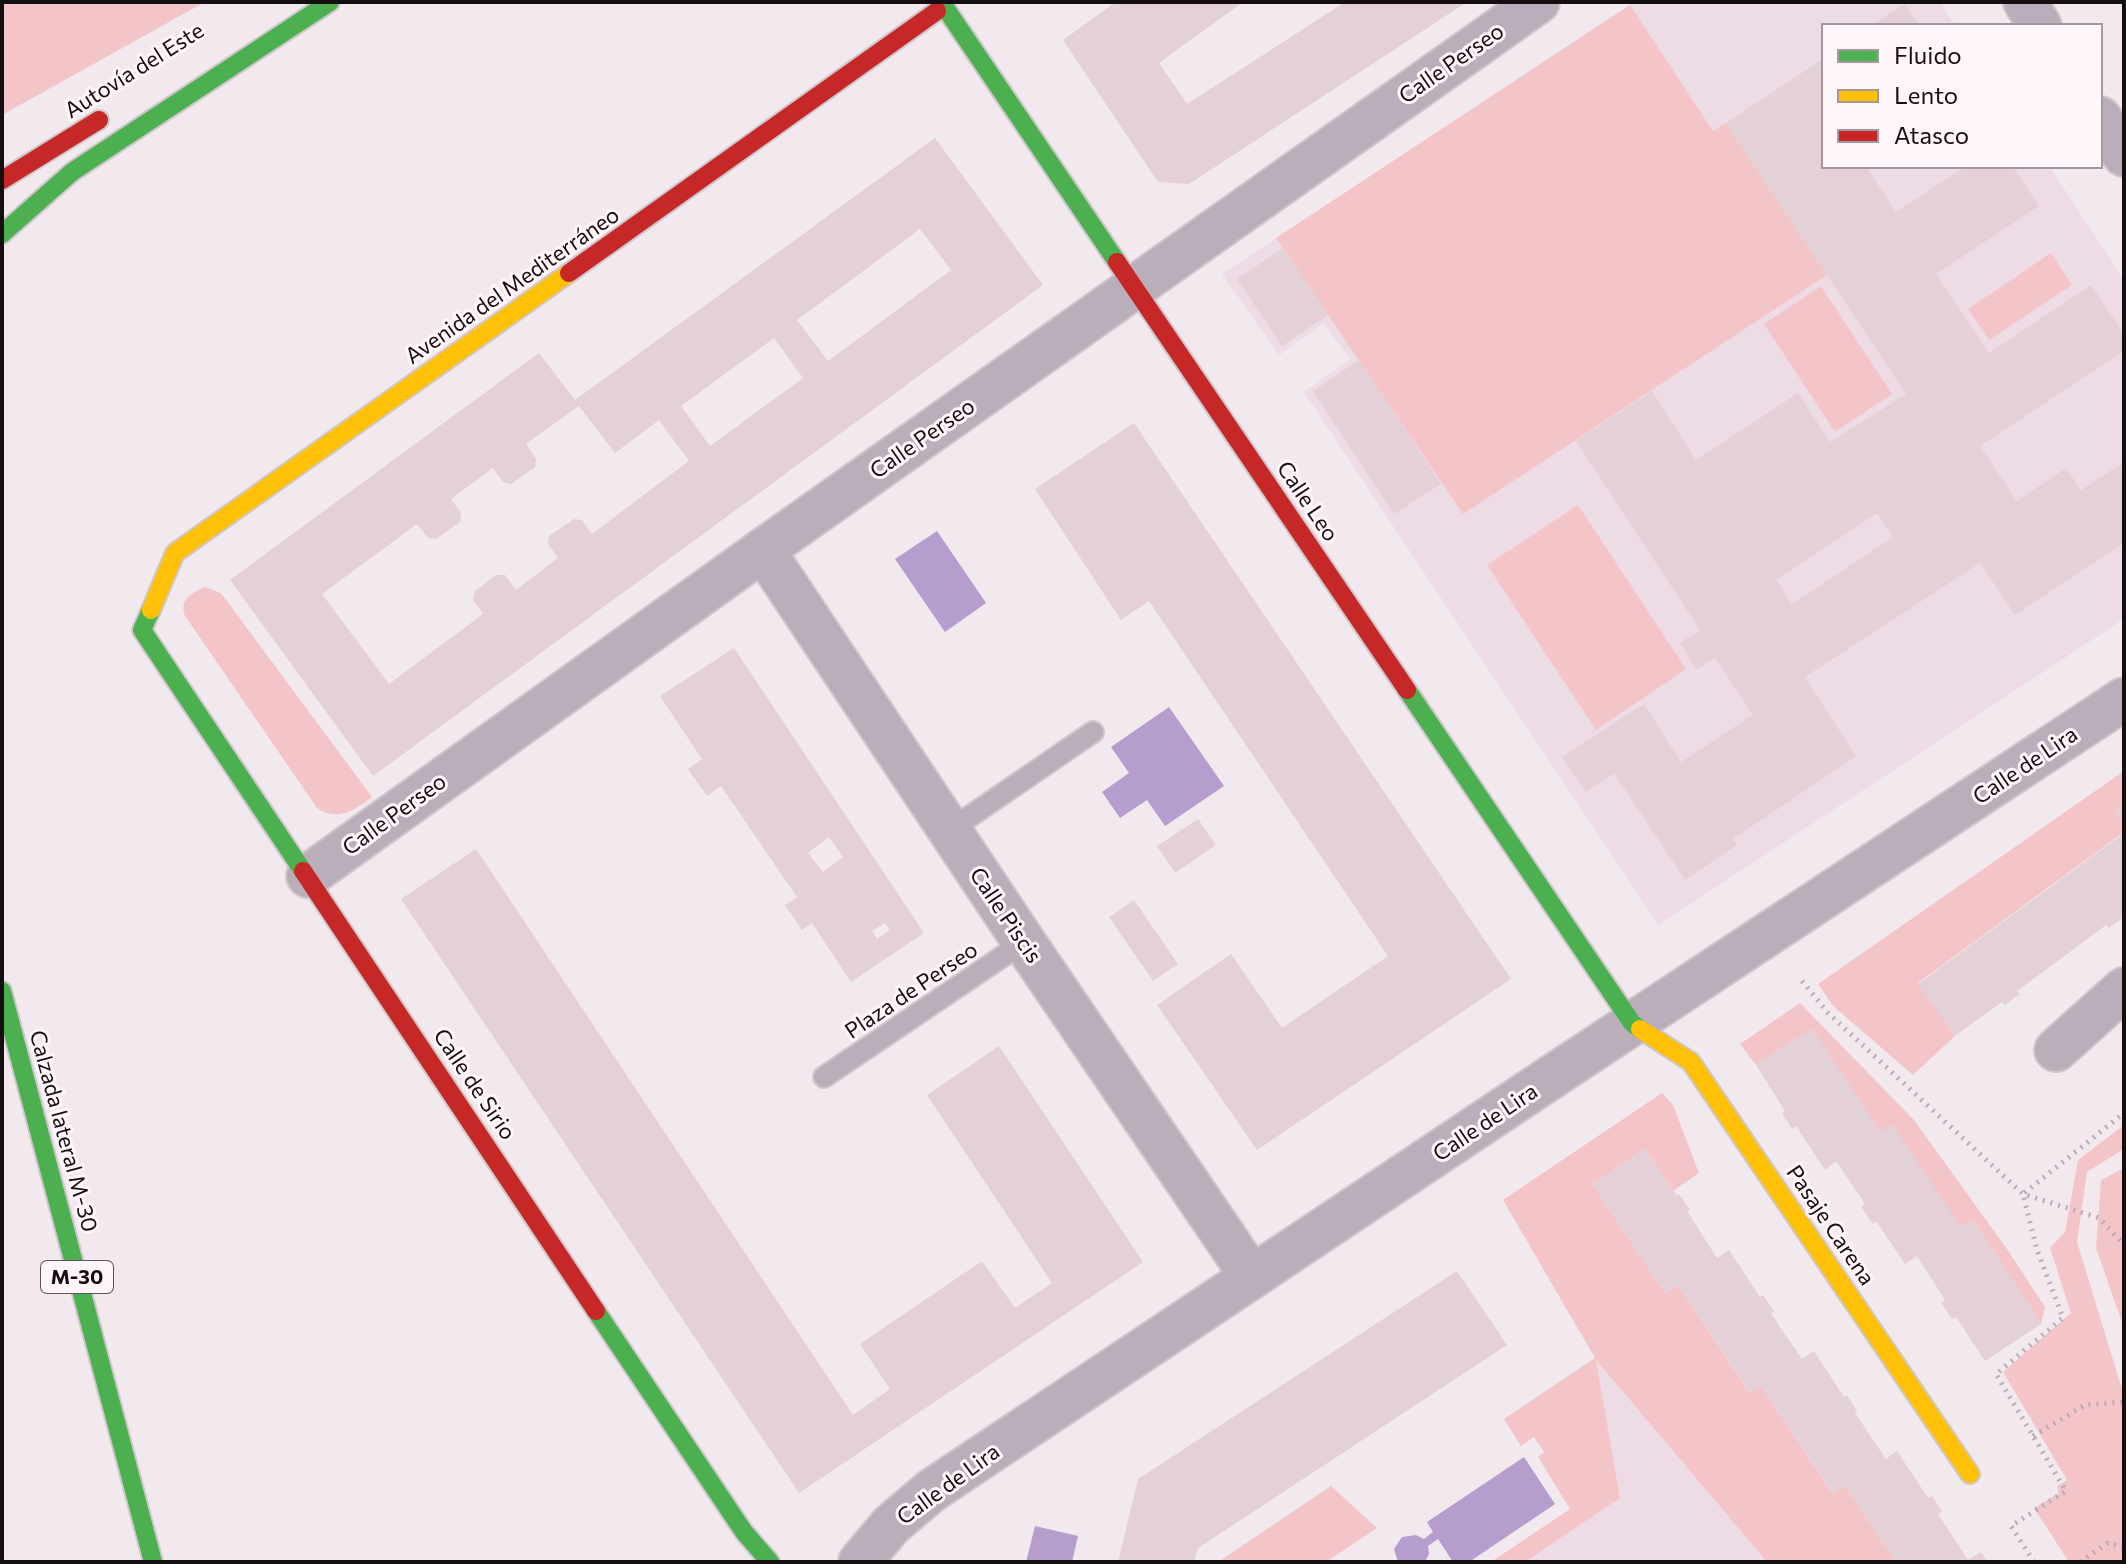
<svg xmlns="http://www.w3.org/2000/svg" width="2126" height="1564" font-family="Commissioner,sans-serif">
	<rect width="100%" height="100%" fill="#f2e9ee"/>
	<!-- built -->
	<g fill="#eddce6">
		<polygon points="1634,2 1940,2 1956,26 1824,26 1824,166 2049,166 2124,280 2124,619 1658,925 1304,392 1350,359 1324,323 1279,355 1222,274"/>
		<polygon points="1595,1359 1767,1562 1525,1562 1620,1498"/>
	</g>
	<!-- green -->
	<g fill="#f4c5c8">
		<polygon points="2,2 205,2 2,115"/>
		<polygon points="1630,5 1713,131 1726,123 1827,275 1463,514 1276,238"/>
		<polygon points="2051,253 2072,285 1989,340 1968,309"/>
		<polygon points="1821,286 1892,394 1835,432 1764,324"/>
		<polygon points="1578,505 1686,669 1596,730 1487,565"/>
		<path d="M205 587 221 593 372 797C355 810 337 822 317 808L185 616C179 599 190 594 205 587Z"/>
		<polygon points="2124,771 2124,805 2115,812 2124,824 2124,832 1918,983 1955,1036 1913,1075 1833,1006 1818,984"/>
		<polygon points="1800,1003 1914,1120 2007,1249 2045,1307 2041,1324 1973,1220 1961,1227 1880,1132 1812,1029 1756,1065 1740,1044"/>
		<polygon points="1662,1093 1673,1105 1699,1173 1673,1191 1645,1149 1592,1184 1665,1293 1678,1285 1749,1392 1761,1386 1832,1493 1845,1485 1896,1562 1767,1562 1596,1360 1620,1498 1525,1562 1491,1562 1570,1509 1538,1457 1544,1452 1534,1437 1521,1446 1504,1419 1595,1358 1503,1200"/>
		<polygon points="2124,1125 2124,1149 2087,1172 2077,1242 2121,1386 2124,1385 2124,1562 2069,1562 2034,1508 2059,1493 2057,1486 2067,1480 2003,1372 2071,1313 2050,1248 2065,1232 2078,1160"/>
		<polygon points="2124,1168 2124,1328 2096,1248 2101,1180"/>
		<polygon points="1331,1486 1377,1528 1326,1562 1218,1562"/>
	</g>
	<!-- water -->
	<g fill="#b59dce">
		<polygon points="937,531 986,603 945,632 895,559"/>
		<polygon points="1169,707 1224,786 1165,826 1147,800 1120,818 1102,792 1129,773 1111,747"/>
		<polygon points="1524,1457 1555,1504 1469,1562 1453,1562 1438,1539 1428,1546 1429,1554 1425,1562 1398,1562 1394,1549 1402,1537 1416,1535 1424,1539 1433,1532 1427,1522"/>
		<polygon points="1035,1526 1078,1536 1072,1562 1026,1562"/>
	</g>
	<!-- building -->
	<g fill="#e4d0d7" fill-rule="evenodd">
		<polygon points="1116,2 1243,2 1159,63 1187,104 1345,2 1467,2 1189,184 1158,182 1063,40"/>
		<polygon points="1905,4 1920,26 1871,26"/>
		<path d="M1824 58V166H1866L1896 212 1966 166H2013L2039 206 1936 274 1989 353 2091 285 2124 334V351L1980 446 2017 501 2066 468 2081 490 2124 462V543L2015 615 1980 563 1805 677 1856 756 1733 839 1737 845 1685 880 1614 773 1586 792 1562 757 1644 704 1681 762 1753 715 1715 658 1696 670 1680 643 1700 630 1576 441 1652 391 1696 460 1798 393 1830 442 1906 394 1726 123ZM1877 513 1893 537 1792 604 1776 580Z"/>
		<path d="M935 138 1043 285 373 776 230 580 539 353 575 400ZM920 229 951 270 828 361 797 320ZM774 338 803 378 710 446 681 406ZM579 406 615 453 659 420 689 461 592 534 582 520 574 519 549 536 548 544 558 558 516 590 505 575H496L475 591 473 600 483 614 389 684 322 594 417 524 428 538 436 539 460 522 461 513 451 499 493 468 503 482 511 484 535 467 536 459 526 444Z"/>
		<polygon points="1283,248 1328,315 1282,346 1237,279"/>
		<polygon points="1359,360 1441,484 1394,514 1313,391"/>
		<polygon points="1134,423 1511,979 1257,1150 1157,1005 1231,954 1282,1028 1388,956 1149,601 1121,620 1035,489"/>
		<path d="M734 648 924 933 851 982 812 923 802 930 785 905 797 897 721 786 707 796 688 769 702 759 660 696ZM829 837 843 857 823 872 808 853ZM885 923 890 930 877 939 872 931Z"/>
		<polygon points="2124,805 2124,824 2115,812"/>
		<polygon points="1198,819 1216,845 1175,873 1157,846"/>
		<polygon points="2124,833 2124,917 2109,928 2106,925 2017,991 2020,994 2005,1005 2002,1002 1955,1036 1918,984"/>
		<polygon points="476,849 853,1415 890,1389 860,1344 982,1261 1015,1308 1052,1283 927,1095 999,1046 1143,1262 799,1493 401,899"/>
		<polygon points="1134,900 1178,964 1153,981 1109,917"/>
		<polygon points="1812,1028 1880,1132 1892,1124 1961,1227 1973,1219 2041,1324 1985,1361 1956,1317 1952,1319 1941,1303 1945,1300 1917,1256 1905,1264 1876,1221 1873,1224 1861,1207 1865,1204 1836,1161 1825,1170 1796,1126 1792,1129 1782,1113 1785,1111 1756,1065"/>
		<polygon points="1645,1149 1673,1191 1677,1195 1679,1194 1690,1210 1687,1211 1717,1258 1729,1250 1760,1297 1763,1295 1774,1311 1771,1314 1802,1359 1814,1351 1844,1397 1847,1395 1857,1411 1855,1413 1886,1459 1897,1451 1928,1498 1932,1496 1942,1511 1938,1514 1968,1560 1981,1552 1988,1562 1896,1562 1845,1485 1833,1494 1761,1386 1750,1393 1678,1285 1665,1293 1592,1184"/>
		<polygon points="1457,1271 1507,1345 1198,1548 1194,1562 1118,1562 1138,1479"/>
	</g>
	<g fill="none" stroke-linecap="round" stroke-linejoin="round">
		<!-- lane casing -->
		<g stroke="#cec7cb" stroke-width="24">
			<g id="lane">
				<polyline points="950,830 1093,732"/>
				<polyline points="824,1077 1024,942"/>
			</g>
		</g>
		<!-- street casing -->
		<g stroke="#cec7cb" stroke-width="46">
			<g id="street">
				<polyline points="2025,2 2040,26"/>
				<polyline points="2100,118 2124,155"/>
				<polyline points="763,550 1024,942 1252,1277"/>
				<polyline points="308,876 763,550 1538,2"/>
				<polyline points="2056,1050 2124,989"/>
				<polyline points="860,1562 891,1525 931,1491 1553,1076 2124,699"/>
			</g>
		</g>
		<!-- fast casing -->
		<g stroke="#cec7cb" stroke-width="22">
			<g id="fast">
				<polyline points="937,11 944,6 1117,262"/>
				<polyline points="2,234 72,172 330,2"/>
				<polyline points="151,610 142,630 303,871"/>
				<polyline points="1407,690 1632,1023 1640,1029"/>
				<polyline points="2,991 153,1562"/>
				<polyline points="596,1311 744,1532 770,1562"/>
			</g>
		</g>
		<!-- slow casing -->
		<g stroke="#cec7cb" stroke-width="22">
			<g id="slow">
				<polyline points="151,610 175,553 569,273"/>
				<polyline points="1640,1029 1691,1062 1970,1474"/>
			</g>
		</g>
		<!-- jam casing -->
		<g stroke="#cec7cb" stroke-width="22">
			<g id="jam">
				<polyline points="2,180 99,120"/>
				<polyline points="1117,262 1407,690"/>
				<polyline points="569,273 937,11"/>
				<polyline points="303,871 596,1311"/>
			</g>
		</g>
		<!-- path -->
		<g stroke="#b6adb6" stroke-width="5" stroke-dasharray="2 6" stroke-linecap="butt">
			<polyline points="1802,981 1828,1013 2023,1194 2099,1218 2124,1245"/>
			<polyline points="2033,1436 2085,1405 2124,1402"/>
			<polyline points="2034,1562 2011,1526 2066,1491 1996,1374 2063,1318 2037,1250 2023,1194 2124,1113"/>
			<polyline points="2080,1562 2108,1543 2124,1547"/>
		</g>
		<!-- lane -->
		<use href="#lane" stroke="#bbaebb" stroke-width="20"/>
		<!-- street -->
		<use href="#street" stroke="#bbaebb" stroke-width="42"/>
		<!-- fast -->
		<use href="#fast" stroke="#4caf50" stroke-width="18"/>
		<!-- slow -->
		<use href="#slow" stroke="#ffc107" stroke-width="18"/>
		<!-- jam -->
		<use href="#jam" stroke="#c62828" stroke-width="18"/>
	</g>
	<g text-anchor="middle" stroke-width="6" stroke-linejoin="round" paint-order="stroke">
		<!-- shield labels -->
		<rect fill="#fff5fb" stroke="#5a5357" stroke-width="2" x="41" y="1261" width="72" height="32" rx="6"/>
		<g font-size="20" font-weight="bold" fill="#140e11">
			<text x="77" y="1284">M-30</text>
		</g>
		<!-- street labels -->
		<g font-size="22" fill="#140e11" stroke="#fff5fb">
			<text transform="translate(1451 63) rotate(-35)" y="8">Calle Perseo</text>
			<text transform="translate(134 70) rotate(-32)" y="8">Autovía del Este</text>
			<text transform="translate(512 285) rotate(-35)" y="8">Avenida del Mediterráneo</text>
			<text transform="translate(922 438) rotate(-35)" y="8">Calle Perseo</text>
			<text transform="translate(1308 501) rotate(56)" y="8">Calle Leo</text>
			<text transform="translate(2025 765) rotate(-34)" y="8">Calle de Lira</text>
			<text transform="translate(394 814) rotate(-36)" y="8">Calle Perseo</text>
			<text transform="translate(1006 915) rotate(56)" y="8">Calle Piscis</text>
			<text transform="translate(911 990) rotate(-34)" y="8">Plaza de Perseo</text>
			<text transform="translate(475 1084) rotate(56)" y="8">Calle de Sirio</text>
			<text transform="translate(1485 1122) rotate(-34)" y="8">Calle de Lira</text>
			<text transform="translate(64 1131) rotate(75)" y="8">Calzada lateral M-30</text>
			<text transform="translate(1831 1225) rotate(56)" y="8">Pasaje Carena</text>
			<text transform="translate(948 1484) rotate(-36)" y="8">Calle de Lira</text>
		</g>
	</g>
	<!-- border -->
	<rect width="2126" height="1564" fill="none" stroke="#140e11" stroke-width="8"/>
	<!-- legend -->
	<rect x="1822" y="24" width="280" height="144" fill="#fff5fb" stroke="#a1999d" stroke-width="2"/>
	<rect x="1838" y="50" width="40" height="12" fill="#4caf50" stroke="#a1999d" stroke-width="2"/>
	<text x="1894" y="64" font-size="24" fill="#140e11">Fluido</text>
	<rect x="1838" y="90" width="40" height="12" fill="#ffc107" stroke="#a1999d" stroke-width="2"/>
	<text x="1894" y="104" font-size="24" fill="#140e11">Lento</text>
	<rect x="1838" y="130" width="40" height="12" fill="#c62828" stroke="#a1999d" stroke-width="2"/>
	<text x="1894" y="144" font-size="24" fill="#140e11">Atasco</text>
</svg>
